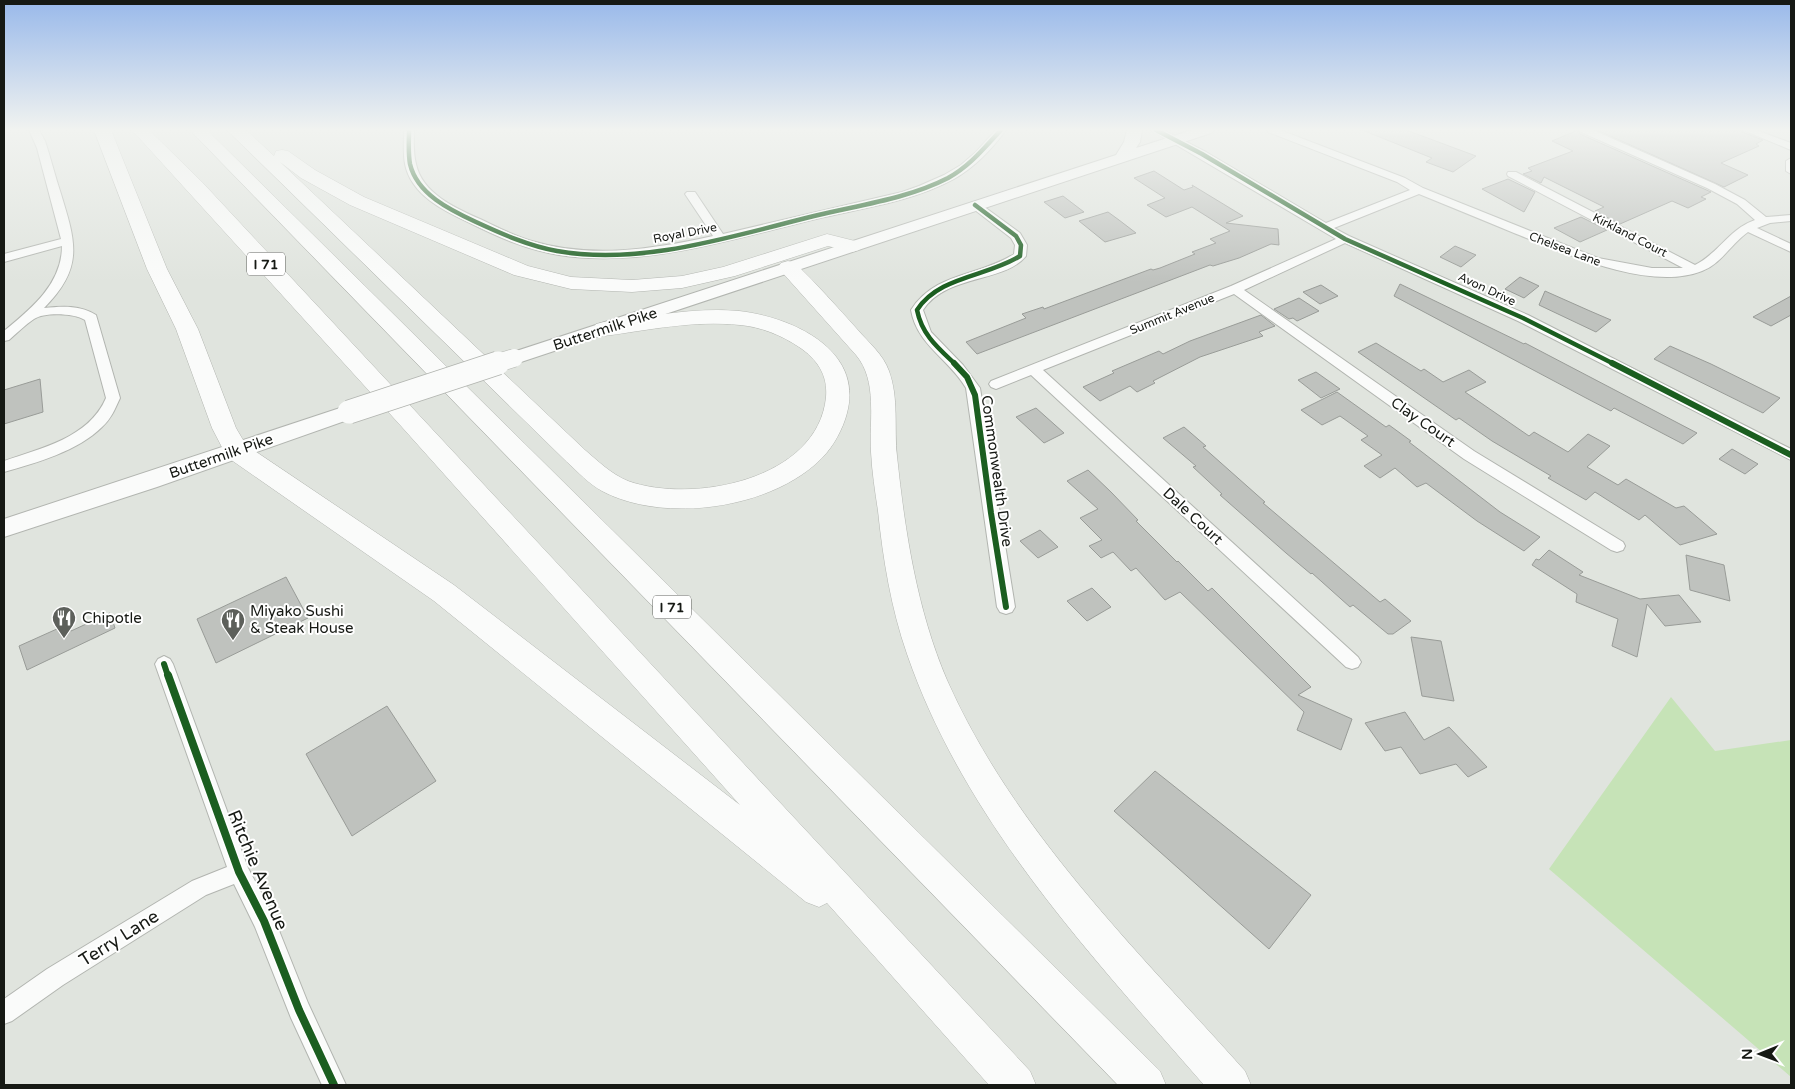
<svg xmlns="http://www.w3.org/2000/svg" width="1795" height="1089" font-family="'Varela Round',sans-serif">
	<rect width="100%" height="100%" fill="#e0e4de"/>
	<!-- green -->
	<polygon fill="#c6e3b7" points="1671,697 1715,751 1791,740 1791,1077 1549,869"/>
	<!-- building -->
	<g fill="#bfc2be" stroke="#999c98">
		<polygon points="1362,130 1406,130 1476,156 1453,172 1426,162 1432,158"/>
		<polygon points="1578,130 1580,134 1711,192 1701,197 1706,199 1688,208 1672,201 1620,224 1595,211 1604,207 1544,177 1541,183 1523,174 1532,171 1528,168 1573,151 1552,141"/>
		<polygon points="1597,130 1741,130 1742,132 1763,140 1756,144 1759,146 1721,163 1748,175 1724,187"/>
		<polygon points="1154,171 1184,190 1193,187 1192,185 1243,216 1226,223 1278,229 1279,245 1271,244 1239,258 1213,266 1210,265 977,354 966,342 1026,318 1022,314 1043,307 1044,309 1151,269 1153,270 1160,268 1195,254 1192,252 1216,243 1210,239 1230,231 1192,207 1166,217 1147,205 1165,198 1134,178"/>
		<polygon points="1508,179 1535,192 1524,212 1482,189"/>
		<polygon points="1063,196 1084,212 1065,218 1044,202"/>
		<polygon points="1108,212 1119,220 1136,233 1105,242 1079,221"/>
		<polygon points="1581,217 1607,230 1580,242 1554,228"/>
		<polygon points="1455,246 1476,255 1461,267 1440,257"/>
		<polygon points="1520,277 1539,286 1524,298 1505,289"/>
		<polygon points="1400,284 1524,344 1525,343 1697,433 1683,444 1614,408 1611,411 1586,398 1394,296"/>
		<polygon points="1321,285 1338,296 1320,304 1303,292"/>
		<polygon points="1545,291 1590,311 1611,320 1596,332 1539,305"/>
		<polygon points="1791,296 1791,315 1771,326 1753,317"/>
		<polygon points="1299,298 1319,311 1297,321 1293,318 1289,319 1274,309"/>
		<polygon points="1261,315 1275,326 1259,332 1263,336 1200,357 1153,381 1155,383 1137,392 1130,386 1100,401 1083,387 1114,373 1112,371 1159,351 1163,354 1190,341"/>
		<polygon points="1376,343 1421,371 1424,369 1443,382 1469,370 1486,382 1465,392 1529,436 1534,432 1568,452 1588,434 1610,446 1587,467 1618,485 1626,479 1676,508 1684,506 1717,534 1680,545 1645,515 1639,520 1595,492 1586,500 1548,478 1551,476 1492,441 1459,418 1456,420 1358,352"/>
		<polygon points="1670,346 1711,364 1780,398 1763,413 1654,359"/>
		<polygon points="1316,372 1340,389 1321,398 1298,380"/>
		<polygon points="40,379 43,412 4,424 4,390"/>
		<polygon points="1337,392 1386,427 1389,425 1411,441 1409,442 1500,512 1540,537 1524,551 1477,521 1426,483 1417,487 1395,468 1380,478 1364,466 1382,455 1361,440 1368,436 1340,416 1322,425 1301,410"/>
		<polygon points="1036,408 1064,433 1044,443 1016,417"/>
		<polygon points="1184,427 1206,446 1203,447 1265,502 1263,503 1380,602 1385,599 1411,621 1393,634 1388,634 1353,605 1350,607 1312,573 1311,574 1286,553 1220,495 1222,494 1193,467 1196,466 1163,438"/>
		<polygon points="1732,449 1758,464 1745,474 1719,459"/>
		<polygon points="1088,470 1111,492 1138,520 1136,521 1177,562 1178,561 1208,591 1212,588 1311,687 1298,695 1352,719 1341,750 1297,730 1304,712 1180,592 1165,600 1136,568 1131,571 1113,552 1101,558 1089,546 1102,540 1080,518 1098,509 1067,481"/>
		<polygon points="1040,530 1058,547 1038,558 1020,541"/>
		<polygon points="1549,550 1583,572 1579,575 1640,599 1679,595 1701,622 1665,626 1647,604 1637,657 1612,646 1618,619 1576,602 1577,594 1532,565 1536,559 1539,560"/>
		<polygon points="1686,555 1724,565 1730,601 1690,590"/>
		<polygon points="286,577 308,618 216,663 197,619"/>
		<polygon points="1092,588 1111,607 1087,621 1067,601"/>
		<polygon points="110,613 115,628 27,670 19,646 68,624 71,631"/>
		<polygon points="1411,637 1441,641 1454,701 1422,696"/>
		<polygon points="387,706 436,781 352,836 306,754"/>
		<polygon points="1405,712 1424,740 1449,727 1487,767 1468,777 1456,764 1420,774 1401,747 1385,751 1365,723"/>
		<polygon points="1155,771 1311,895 1269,949 1114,811"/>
	</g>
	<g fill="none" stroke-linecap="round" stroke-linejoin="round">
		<!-- street casing -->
		<g stroke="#b2b5b0" stroke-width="2">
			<g id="street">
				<path d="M29 130H39L45 141C51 159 55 176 61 194 76 243 84 268 44 308 63 306 80 305 96 315L120 398C115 409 111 419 102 427 78 451 36 463 4 472V461C41 448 89 438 106 398L85 320C74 313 44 312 34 319 25 325 17 333 9 340L4 341V331C31 309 62 284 62 246L4 262V254L61 239 37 148Z"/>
				<path d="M404 130H414C414 141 413 153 416 164 422 193 455 208 480 219 497 227 514 236 532 241 591 259 654 249 713 236L685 194 687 192H695L723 234 902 192 919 186 944 175 961 165 976 152 996 130H1006C992 149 975 167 954 179 912 202 862 208 816 219 733 239 645 268 559 255 527 250 498 237 470 223 444 211 411 195 405 164 403 153 404 141 404 130Z"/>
				<path d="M1151 130H1163L1206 152 1326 223 1410 190 1397 182 1268 132 1267 130H1280L1405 178 1423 188 1598 258 1652 268H1683L1508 176 1507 174 1508 172H1516L1695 265C1719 253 1729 229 1755 220L1737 204 1707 188 1581 132 1580 130H1593L1715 184 1745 200 1766 217 1791 215V221L1770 223 1757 228 1791 244V252L1748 232C1731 244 1721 264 1702 271 1649 292 1564 253 1514 233 1483 220 1451 207 1419 194L1334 228 1349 236 1528 315 1791 449V460L1518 321 1345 243 1244 290 1474 451 1623 542 1625 546 1623 550 1617 552 1611 550 1464 459 1234 294 1043 370 1358 657 1361 662 1358 667 1352 669 1346 667 1031 375 996 389 991 387 989 384 991 381 1231 286 1336 239Z"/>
				<polygon points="1743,130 1756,130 1791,143 1791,150"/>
				<polygon points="1791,158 1791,174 1786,171 1786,161"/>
				<path d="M975 202 979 203 1020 233 1027 245 1026 256C1004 283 946 274 923 310L931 332 963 365 980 388 1015 607 1012 612 1006 614 1000 612 997 607 966 388C949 359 917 345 911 310 935 272 978 277 1014 254L1015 245 1011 238 971 207 969 205 971 203Z"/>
				<polygon points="164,656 170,659 173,664 248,868 272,913 308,1003 346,1085 322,1085 291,1018 255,927 234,884 206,895 63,985 12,1021 4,1024 4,999 47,969 192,881 227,867 155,664 158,659"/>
			</g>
		</g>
		<!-- secondary casing -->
		<g stroke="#b2b5b0" stroke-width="2">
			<g id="secondary">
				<polygon points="1127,130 1142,130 1140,142 1136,148 1192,130 1214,130 1211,133 521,362 514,364 507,362 504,358 507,354 1116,155 1124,142"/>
				<polygon points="349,405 356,407 359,412 356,417 157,487 4,537 4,519"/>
			</g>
		</g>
		<!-- highway casing -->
		<g stroke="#b2b5b0" stroke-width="1">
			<g id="highway">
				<polygon points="94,130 111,130 167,269 198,329 236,428 246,445 454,585 740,805 401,426 132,130 149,130 202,182 1030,1071 1036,1085 989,1085 827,903 819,907 806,902 434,601 227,457 212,428 176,329 147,269"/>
				<polygon points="190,130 207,130 1160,1071 1166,1085 1118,1085"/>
				<path d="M227 130H246L274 156 276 151 282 150 288 151 315 170 364 197 528 266 571 277 632 280 682 276 723 267 827 234 859 242 862 246 859 250 852 252 828 246 735 276 682 288 632 292 571 289 514 275 350 205 301 178 280 162 585 450C598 461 611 474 628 481 692 504 818 480 826 397 828 375 817 359 799 347 781 335 761 327 740 325 694 320 649 330 604 336L596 334 593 329 596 324 604 322C648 317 694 307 739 311 791 317 864 349 847 413 843 429 833 447 822 458 772 509 664 524 602 491 589 484 578 472 567 462Z"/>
				<path d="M788 261 795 263C817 284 837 307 857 329 869 343 883 354 889 371 899 398 894 428 897 456 905 532 917 610 947 680 1014 831 1137 950 1245 1071L1251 1085H1204C1090 954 965 822 907 654 891 608 883 559 878 511 875 491 872 472 871 452 869 421 878 381 856 355L781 271 778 267 781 263Z"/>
			</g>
		</g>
		<!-- street -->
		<use href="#street" fill="#fafbfa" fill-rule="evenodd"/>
		<!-- secondary -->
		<use href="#secondary" fill="#fafbfa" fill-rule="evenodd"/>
		<!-- highway -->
		<use href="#highway" fill="#fafbfa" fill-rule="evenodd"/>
		<!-- secondary-bridge-far1 casing -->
		<g stroke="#b2b5b0" stroke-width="19" stroke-linecap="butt">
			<polyline id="secondary-bridge-far1" points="494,364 514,358"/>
		</g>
		<!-- secondary-bridge casing -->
		<g stroke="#b2b5b0" stroke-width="25" stroke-linecap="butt">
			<polyline id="secondary-bridge" points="349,412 498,363"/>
		</g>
		<!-- secondary-bridge-far1 -->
		<use href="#secondary-bridge-far1" stroke="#fafbfa" stroke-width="18"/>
		<!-- secondary-bridge -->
		<use href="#secondary-bridge" stroke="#fafbfa" stroke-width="23"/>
		<!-- cycleway-far2 casing -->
		<g stroke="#fff" stroke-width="7">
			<g id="cycleway-far2">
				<path d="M409 130C409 141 408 153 410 164 417 194 450 210 476 222 502 234 529 246 557 251 642 266 732 236 814 216 859 205 907 199 948 178 970 166 984 148 1001 130"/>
				<polyline points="1156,130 1202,154 1345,239 1523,318 1614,364"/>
				<path d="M955 364C938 348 922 335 917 310 939 276 987 277 1020 256L1021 245 1016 236 975 205"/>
			</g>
		</g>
		<!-- cycleway-far1 casing -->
		<g stroke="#fff" stroke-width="9">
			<g id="cycleway-far1">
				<polyline points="954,363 967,377 975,395 991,513 1006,607"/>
				<polyline points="1612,363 1791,455"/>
				<polyline points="164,664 168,676"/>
			</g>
		</g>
		<!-- cycleway casing -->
		<g stroke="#fff" stroke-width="11">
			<polyline id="cycleway" points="168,675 239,872 264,921 299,1010 334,1085"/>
		</g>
		<!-- cycleway-far2 -->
		<use href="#cycleway-far2" stroke="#1b5e20" stroke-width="4.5"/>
		<!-- cycleway-far1 -->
		<use href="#cycleway-far1" stroke="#1b5e20" stroke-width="6"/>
		<!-- cycleway -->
		<use href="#cycleway" stroke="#1b5e20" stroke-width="8"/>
	</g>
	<!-- sky -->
	<linearGradient id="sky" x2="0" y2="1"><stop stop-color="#99b9ea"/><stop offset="0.46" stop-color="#f1f3f0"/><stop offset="1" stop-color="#f1f3f0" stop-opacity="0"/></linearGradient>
	<rect width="1795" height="282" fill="url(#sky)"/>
	<!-- icons -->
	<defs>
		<g id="restaurant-pin" transform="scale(1.25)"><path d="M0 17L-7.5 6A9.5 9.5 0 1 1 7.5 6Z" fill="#5d605b" stroke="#fff"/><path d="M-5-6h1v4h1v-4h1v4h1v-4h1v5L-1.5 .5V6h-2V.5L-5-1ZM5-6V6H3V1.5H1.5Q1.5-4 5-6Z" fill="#fff"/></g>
	</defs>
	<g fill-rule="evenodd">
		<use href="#restaurant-pin" x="64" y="618"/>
		<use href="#restaurant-pin" x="233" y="620"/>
	</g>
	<g text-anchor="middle" stroke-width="4" stroke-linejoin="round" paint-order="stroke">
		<!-- far-street labels -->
		<g font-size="12" fill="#161914" stroke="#fff">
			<text transform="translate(685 233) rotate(-11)" y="4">Royal Drive</text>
			<text transform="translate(1630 235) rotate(27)" y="4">Kirkland Court</text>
			<text transform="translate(1565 249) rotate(21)" y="4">Chelsea Lane</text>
			<text transform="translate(1487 289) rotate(25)" y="4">Avon Drive</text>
			<text transform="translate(1172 314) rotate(-22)" y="4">Summit Avenue</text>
		</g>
		<!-- shield labels -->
		<g fill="#fff" stroke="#5c5e5a" stroke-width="1">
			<rect x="247" y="252.5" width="38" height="23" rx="4"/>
			<rect x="653" y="595.5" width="38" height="23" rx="4"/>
		</g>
		<g font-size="14" font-weight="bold" fill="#161914">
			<text x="266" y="269">I 71</text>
			<text x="672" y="612">I 71</text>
		</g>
		<!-- street labels -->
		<g font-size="15" fill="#161914" stroke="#fff">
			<text transform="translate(605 329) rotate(-18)" y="5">Buttermilk Pike</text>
			<text transform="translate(1423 422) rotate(35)" y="5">Clay Court</text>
			<text transform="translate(221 456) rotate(-19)" y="5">Buttermilk Pike</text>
			<text transform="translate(997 471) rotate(82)" y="5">Commonwealth Drive</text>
			<text transform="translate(1193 516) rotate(43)" y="5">Dale Court</text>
		</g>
		<!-- poi labels -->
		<g font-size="15" fill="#161914" stroke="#fff" text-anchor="start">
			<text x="250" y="616">Miyako Sushi<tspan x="250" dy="17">&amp; Steak House</tspan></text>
			<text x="82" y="623">Chipotle</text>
		</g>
		<!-- near-street labels -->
		<g font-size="18" fill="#161914" stroke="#fff">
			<text transform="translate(258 870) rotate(67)" y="6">Ritchie Avenue</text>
			<text transform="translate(119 938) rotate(-32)" y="6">Terry Lane</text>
		</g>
	</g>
	<!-- border -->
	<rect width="1795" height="1089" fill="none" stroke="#161914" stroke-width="10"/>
	<!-- north arrow -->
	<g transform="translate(1760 1054) rotate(269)" stroke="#ffffff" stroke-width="4" paint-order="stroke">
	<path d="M0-4L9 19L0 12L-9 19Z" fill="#161914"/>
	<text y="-8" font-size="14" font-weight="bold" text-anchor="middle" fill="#161914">N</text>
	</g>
</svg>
